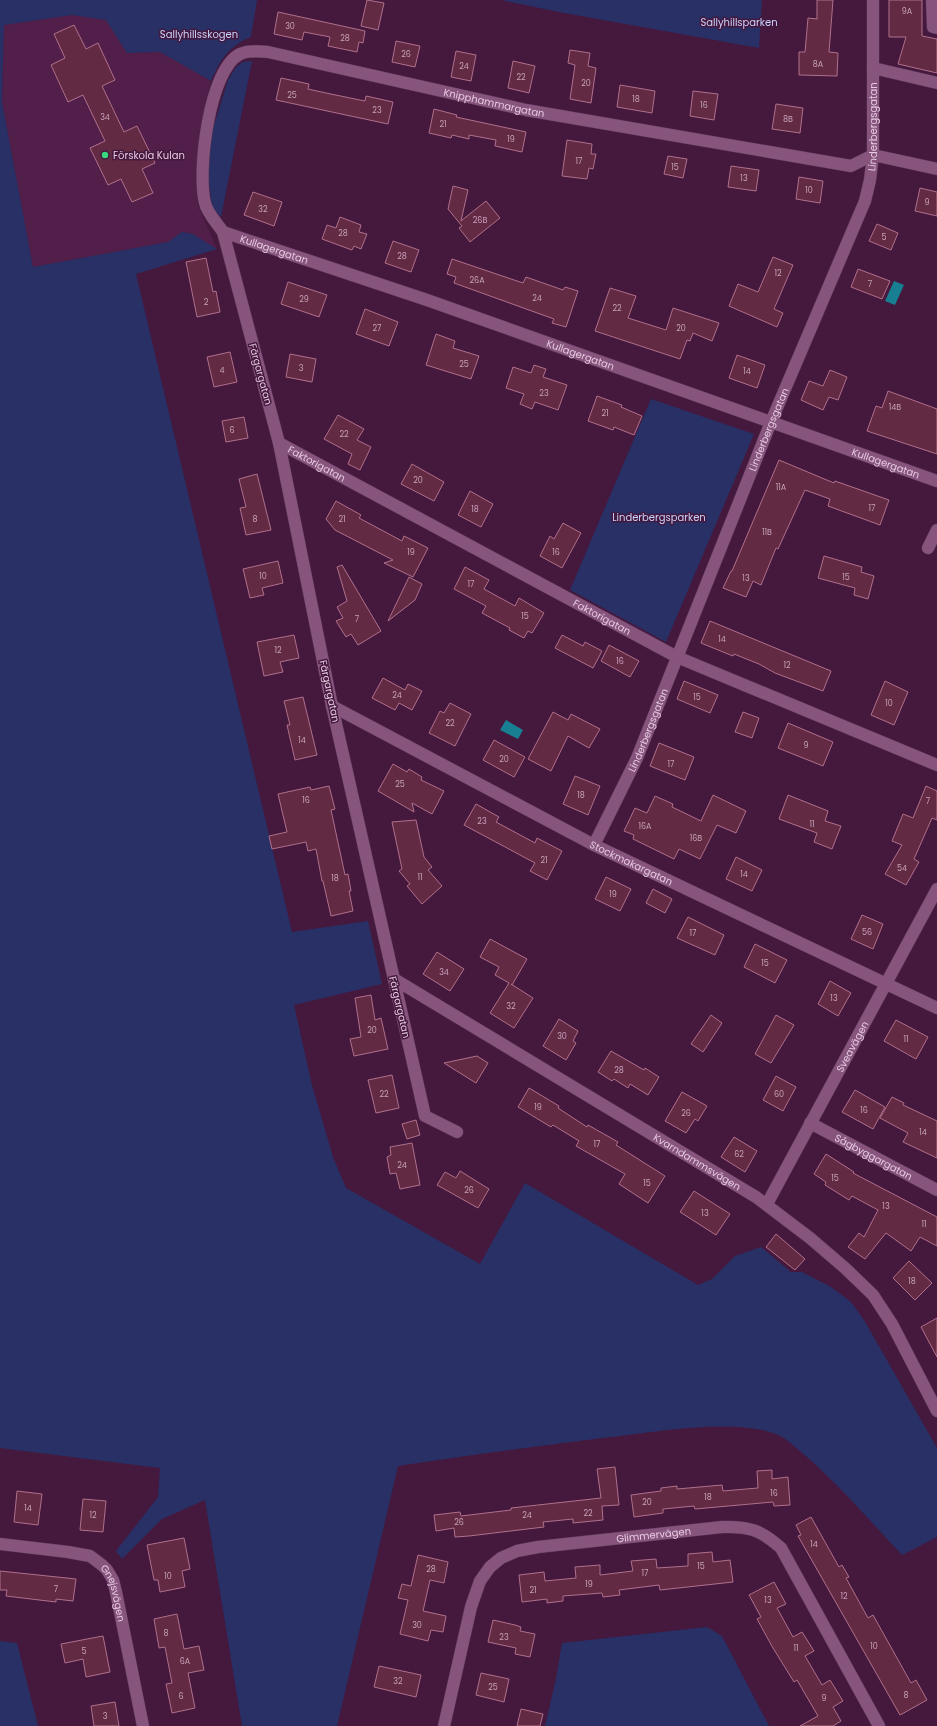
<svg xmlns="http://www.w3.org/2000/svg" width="937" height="1726" font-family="Poppins,sans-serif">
	<rect width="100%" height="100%" fill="#45183e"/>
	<!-- built -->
	<polygon fill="#521f4b" points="72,15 106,20 127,53 160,52 211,81 199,135 196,175 198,206 217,249 193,234 183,232 168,242 33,267 2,102 4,25"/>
	<!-- green -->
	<g fill="#283066">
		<path d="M0 0H257L251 37C229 46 220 60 211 81L160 52 127 53 106 20 72 15 4 25 2 102 33 267 168 242 182 232 193 234 217 249 136 274 292 932 368 921 382 984 294 1005 312 1085 333 1157 346 1188 480 1264 525 1183 698 1285 712 1279 735 1256 761 1247 791 1272H802L831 1287 851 1302 864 1320 937 1448V1537L902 1555C871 1522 841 1487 807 1457 798 1450 789 1440 778 1435 738 1417 655 1432 611 1437 539 1446 469 1455 398 1466L337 1726H242L205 1500 162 1519 122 1559 116 1551 158 1497 160 1468 0 1448Z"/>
		<polygon points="501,0 762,0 759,48 564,13"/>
		<polygon points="252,61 221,217 212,207 208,177 211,135 228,80 236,67 243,62"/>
		<polygon points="651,399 754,434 666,642 570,590"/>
		<polygon points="707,1627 722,1636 769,1726 545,1726 556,1679 562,1643"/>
		<polygon points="0,1641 17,1643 38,1726 0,1726"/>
	</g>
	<!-- water -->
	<g fill="#177f91">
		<polygon points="894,281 904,285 895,305 885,301"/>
		<polygon points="506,720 523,730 518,739 500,730"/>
	</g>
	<!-- building -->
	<g fill="#632a44" stroke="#b0708b">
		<polygon points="367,0 384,3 378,30 361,26"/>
		<polygon points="817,0 833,0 829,52 838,53 837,76 799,75 799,52 805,52 808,18 817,19"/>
		<polygon points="889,0 922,0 922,36 937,39 937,73 898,64 906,37 889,37"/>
		<polygon points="278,12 365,31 363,43 359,42 357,52 328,46 330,37 304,32 302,40 274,34"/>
		<polygon points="74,25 86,49 98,43 115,80 102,86 124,132 137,126 155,163 142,169 153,193 132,202 121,179 108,185 90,148 105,141 83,95 68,102 51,65 65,58 54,34"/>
		<polygon points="396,41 420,46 415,67 392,62"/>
		<polygon points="570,50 590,53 588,66 596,68 591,103 570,99 575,65 568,63"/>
		<polygon points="456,51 476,55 471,81 451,77"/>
		<polygon points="513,61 535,66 529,93 508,88"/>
		<polygon points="281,78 309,84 308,89 326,93 365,101 366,96 393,102 388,124 276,100"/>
		<polygon points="620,85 655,91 652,113 617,107"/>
		<polygon points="693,91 718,94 714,120 690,116"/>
		<polygon points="776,104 803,108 800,133 772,129"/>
		<polygon points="434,109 457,115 456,117 526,132 522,152 495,146 496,140 469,135 469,139 452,135 451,138 429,133"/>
		<polygon points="567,140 592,144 591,154 596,154 593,169 589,168 587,179 562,176"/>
		<polygon points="668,156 687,159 683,178 664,174"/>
		<polygon points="731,166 759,170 756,191 728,187"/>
		<polygon points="799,177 823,181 820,203 796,199"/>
		<polygon points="453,186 468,190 461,221 486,201 500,218 470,242 459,228 462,226 448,209"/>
		<polygon points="920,188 937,192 937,216 915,211"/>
		<polygon points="253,192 282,202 274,226 244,215"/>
		<polygon points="340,217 361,225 359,232 367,234 361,249 354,246 352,250 322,239 327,225 336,228"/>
		<polygon points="877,224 898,233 891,250 869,241"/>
		<polygon points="393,241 419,250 411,272 385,263"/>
		<polygon points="773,257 793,265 774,309 783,313 777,327 729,306 738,284 758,292"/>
		<polygon points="206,258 213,292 216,291 220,312 197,317 186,262"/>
		<polygon points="452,259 523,283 526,277 563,290 565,287 578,291 566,327 552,323 554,319 454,283 456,277 447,274"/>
		<polygon points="858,269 890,281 882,299 851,287"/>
		<polygon points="288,282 327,295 319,317 281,304"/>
		<polygon points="610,288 636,296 628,318 666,330 673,308 719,323 712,341 693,333 690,341 687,340 680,359 595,331"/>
		<polygon points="365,309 398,322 389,346 356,334"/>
		<polygon points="436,334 455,341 453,348 479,356 471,379 426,365"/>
		<polygon points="230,352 237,382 214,387 207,357"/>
		<polygon points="290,354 316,359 312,382 286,377"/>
		<polygon points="737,355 765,365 757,388 729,378"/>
		<polygon points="534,365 546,369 543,377 567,385 558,410 535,402 532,409 520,404 524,394 506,388 513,367 531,373"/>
		<polygon points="830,370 847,377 838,400 829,397 823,410 801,400 809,381 823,386"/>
		<polygon points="888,391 937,409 937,454 867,431 876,406 882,408"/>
		<polygon points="597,396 622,405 621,407 642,416 634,435 614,427 613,430 588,421"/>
		<polygon points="338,415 364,429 357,440 371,447 360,470 348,464 352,454 324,439"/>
		<polygon points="244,417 248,438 226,442 222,421"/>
		<polygon points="779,460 834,483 835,481 889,500 880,525 828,506 830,499 805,490 778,549 776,548 761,585 753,581 746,597 723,588 731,571 732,571"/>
		<polygon points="412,464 444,482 434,501 401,484"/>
		<polygon points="257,474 271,530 246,535 240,508 246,507 239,479"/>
		<polygon points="470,491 493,504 481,527 458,515"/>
		<polygon points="336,501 361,515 359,518 402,541 404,536 428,548 413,577 384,563 393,560 335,530 326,519"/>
		<polygon points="563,523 581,533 562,568 540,556 550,536 554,539"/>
		<polygon points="824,556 862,567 861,572 874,576 868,599 854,595 855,588 818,578"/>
		<polygon points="278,561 283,583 262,588 264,595 250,598 243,569"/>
		<polygon points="342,565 381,631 358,645 351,634 346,637 336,621 343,618 337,607 347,601 337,567"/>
		<polygon points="465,567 489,580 484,589 515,606 519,598 544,613 532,633 528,631 524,638 509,630 510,628 482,613 486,606 454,589"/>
		<polygon points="409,577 422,584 415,600 388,621"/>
		<polygon points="710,621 831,671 823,691 775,673 759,664 734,654 733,656 701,643"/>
		<polygon points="294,635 299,658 280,662 283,672 264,676 257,642"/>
		<polygon points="562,635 583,646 585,642 602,651 593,668 555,648"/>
		<polygon points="609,645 639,661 630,677 601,661"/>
		<polygon points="383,678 405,690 408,684 422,691 412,710 399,703 395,710 372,698"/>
		<polygon points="684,681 718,695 710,713 677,699"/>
		<polygon points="885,681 908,692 894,725 871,715"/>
		<polygon points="303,697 317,755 295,760 287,725 290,725 284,701"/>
		<polygon points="450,703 471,714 455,746 429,733 440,711 444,713"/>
		<polygon points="553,712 568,720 571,714 600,729 589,748 568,736 551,771 528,759"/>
		<polygon points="743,712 759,718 752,738 735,732"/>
		<polygon points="788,723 833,742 823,766 778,748"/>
		<polygon points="494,740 525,757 514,777 483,760"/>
		<polygon points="659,743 694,757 685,780 650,766"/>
		<polygon points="393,764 407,772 409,769 422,777 421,780 444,791 432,814 412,803 414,812 378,791"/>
		<polygon points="575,776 600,786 588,815 563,804"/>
		<polygon points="329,786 335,809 331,810 345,875 348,874 351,891 349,891 353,911 331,916 323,881 322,881 316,849 308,851 306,842 272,849 269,836 287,832 278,794 310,787 311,790"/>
		<polygon points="926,786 937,791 937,820 932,818 914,859 919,862 906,885 885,874 902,845 892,841 903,814 913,818"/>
		<polygon points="713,795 746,811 736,833 717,825 700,859 679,849 674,859 633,839 634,835 624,831 635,808 647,813 655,796 673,804 672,807 701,821"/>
		<polygon points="788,795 828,811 825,821 841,826 832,849 814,842 817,833 779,819"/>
		<polygon points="476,804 499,817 496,822 535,843 537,838 562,851 547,880 530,871 535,863 464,825"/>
		<polygon points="416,820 424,857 432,867 428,870 442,886 422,904 407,886 410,884 399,871 402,869 392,822"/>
		<polygon points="736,857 762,870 752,891 726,879"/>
		<polygon points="606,877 631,889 620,911 595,899"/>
		<polygon points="653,889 672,899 665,913 646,903"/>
		<polygon points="862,915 883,924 873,949 851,939"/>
		<polygon points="688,917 724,935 715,955 677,938"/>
		<polygon points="490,939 527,959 512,985 511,984 533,998 514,1028 490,1013 509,983 495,975 499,967 480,957"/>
		<polygon points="755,944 787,960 775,983 744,967"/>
		<polygon points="437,952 464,969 450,991 423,974"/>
		<polygon points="830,981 851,993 838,1016 818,1004"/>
		<polygon points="371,995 375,1020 381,1018 388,1049 354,1056 350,1039 361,1037 355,998"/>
		<polygon points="711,1015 722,1023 703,1052 691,1044"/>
		<polygon points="776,1015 794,1025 771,1063 755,1054"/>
		<polygon points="559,1019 578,1031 573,1041 576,1043 566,1060 543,1046"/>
		<polygon points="896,1020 928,1037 916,1059 884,1041"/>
		<polygon points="611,1051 644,1070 645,1068 659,1077 648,1095 630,1084 628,1088 614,1079 612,1081 598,1072"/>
		<polygon points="477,1056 488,1063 476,1083 444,1063"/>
		<polygon points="392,1075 399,1108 376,1113 368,1080"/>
		<polygon points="776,1076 796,1087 783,1111 763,1100"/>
		<polygon points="529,1088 559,1106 558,1108 587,1127 588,1125 618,1142 616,1145 665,1176 648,1203 619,1184 625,1174 576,1146 579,1141 553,1125 551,1127 518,1107"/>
		<polygon points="855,1090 885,1107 873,1129 842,1112"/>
		<polygon points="682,1092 707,1106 698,1121 695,1119 686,1133 665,1121"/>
		<polygon points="892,1097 904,1103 903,1105 937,1121 937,1158 903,1142 908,1133 880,1118"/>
		<polygon points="416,1120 420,1135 407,1139 402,1124"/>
		<polygon points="734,1137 757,1151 745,1172 721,1157"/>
		<polygon points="412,1143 420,1185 400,1189 396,1173 390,1174 387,1157 391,1155 390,1147"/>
		<polygon points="826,1154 854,1172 853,1173 937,1217 937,1246 920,1237 911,1251 886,1233 865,1259 848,1247 859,1233 864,1237 878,1210 852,1196 849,1200 825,1185 826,1182 814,1174"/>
		<polygon points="460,1171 489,1189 478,1208 437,1185 445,1172 456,1178"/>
		<polygon points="694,1191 730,1214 716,1235 680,1212"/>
		<polygon points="776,1234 805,1259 795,1270 766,1247"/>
		<polygon points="909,1261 932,1283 915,1300 893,1278"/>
		<polygon points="937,1318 937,1357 921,1327"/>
		<polygon points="615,1467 619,1505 602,1506 603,1520 573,1523 573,1519 543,1522 544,1527 469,1536 455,1537 454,1528 436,1531 434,1515 460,1512 461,1516 511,1510 511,1508 601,1498 597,1469"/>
		<polygon points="772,1470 772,1479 788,1477 790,1505 774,1506 773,1502 695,1509 694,1506 663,1509 663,1513 634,1517 631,1495 661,1491 661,1488 677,1486 677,1489 722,1485 723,1491 758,1488 757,1471"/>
		<polygon points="17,1491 42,1494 38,1525 14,1522"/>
		<polygon points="83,1499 106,1501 103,1532 80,1530"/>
		<polygon points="811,1517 839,1567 842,1565 849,1577 846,1578 868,1618 873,1615 911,1683 916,1680 927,1700 900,1715 798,1536 801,1535 796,1525"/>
		<polygon points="184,1538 190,1569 182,1571 185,1587 160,1592 158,1580 154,1580 147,1545"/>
		<polygon points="712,1552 713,1562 730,1560 733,1582 660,1590 659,1585 619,1590 620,1595 603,1597 602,1593 563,1596 563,1601 547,1603 547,1599 522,1602 519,1575 544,1572 545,1581 576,1578 575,1567 600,1565 600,1575 633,1571 631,1561 656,1559 657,1568 688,1566 688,1554"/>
		<polygon points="418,1555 448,1562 444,1583 430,1580 423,1611 446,1616 443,1632 431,1630 428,1641 400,1634 408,1600 398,1598 402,1584 411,1586"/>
		<polygon points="0,1571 76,1579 73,1601 56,1599 56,1602 6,1596 7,1590 0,1590"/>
		<polygon points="774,1582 786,1604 777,1608 793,1637 802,1632 814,1651 805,1656 822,1685 830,1680 843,1701 833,1707 841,1721 833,1726 800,1726 818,1716 797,1680 794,1682 773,1648 757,1619 761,1617 749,1595"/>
		<polygon points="177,1614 184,1649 199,1646 204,1670 188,1673 195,1708 172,1713 166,1684 172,1683 165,1647 159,1648 154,1619"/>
		<polygon points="493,1620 515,1625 521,1627 520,1631 535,1634 530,1657 515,1654 516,1648 488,1642"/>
		<polygon points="103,1636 110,1672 86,1677 83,1659 65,1663 61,1644"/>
		<polygon points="379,1666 421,1675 416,1697 374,1687"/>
		<polygon points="481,1673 509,1679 504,1702 476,1695"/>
		<polygon points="115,1702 119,1726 94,1726 91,1706"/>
		<polygon points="521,1709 543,1714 540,1726 517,1726"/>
	</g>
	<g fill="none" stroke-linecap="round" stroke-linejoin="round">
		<!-- minor casing -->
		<g stroke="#5a3556" stroke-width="13">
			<g id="minor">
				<polyline points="932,0 933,27 937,28"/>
				<polyline points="873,68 937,83"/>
				<path id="s1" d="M223 232 427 300 937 481"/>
				<path id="s2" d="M279 443 677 657 937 765"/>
				<polyline points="928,548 937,530"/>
				<path id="s3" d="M332 706 594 845 937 1008"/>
				<path id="s4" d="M594 845 637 758 771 422 865 201 870 180 873 155V0"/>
				<path id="s5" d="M394 979 756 1197 810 1238 845 1268 873 1295 892 1324 937 1411"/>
				<path id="s6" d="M810 1123 937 1190"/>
				<path id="s7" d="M457 1132 425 1116 332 706 279 443 223 232C217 223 207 213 205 203 197 172 209 69 240 54 248 50 259 51 268 52L526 110 851 166 873 155 937 169"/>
				<path id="s8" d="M767 1204 937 889"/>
				<path id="s9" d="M0 1544 68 1552 90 1556 102 1565 107 1570 113 1580 116 1592 143 1726"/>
				<path id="s10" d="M444 1726 471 1607 480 1581 490 1567 501 1558 517 1551 538 1547 722 1527C749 1526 761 1530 781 1548L879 1726"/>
			</g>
		</g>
		<!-- minor -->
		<use href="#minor" stroke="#86547d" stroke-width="12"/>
	</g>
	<!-- markers -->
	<circle fill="#3ad77f" stroke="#45183e" stroke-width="1.5" cx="105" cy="155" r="4"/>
	<g text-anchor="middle" stroke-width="3" stroke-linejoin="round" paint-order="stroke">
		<!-- number labels -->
		<g font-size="8" fill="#c6a2ba">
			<text x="907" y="14">9A</text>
			<text x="290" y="29">30</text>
			<text x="345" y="41">28</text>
			<text x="406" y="57">26</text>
			<text x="818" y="67">8A</text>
			<text x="464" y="69">24</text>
			<text x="521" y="80">22</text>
			<text x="586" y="86">20</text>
			<text x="292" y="98">25</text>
			<text x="636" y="102">18</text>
			<text x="704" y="108">16</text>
			<text x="377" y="113">23</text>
			<text x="105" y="120">34</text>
			<text x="788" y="122">8B</text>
			<text x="443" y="127">21</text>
			<text x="511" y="142">19</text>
			<text x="579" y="164">17</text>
			<text x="675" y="170">15</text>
			<text x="744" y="181">13</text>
			<text x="809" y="193">10</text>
			<text x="927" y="205">9</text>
			<text x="263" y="212">32</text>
			<text x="480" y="223">26B</text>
			<text x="343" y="236">28</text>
			<text x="884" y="240">5</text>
			<text x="402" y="259">28</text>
			<text x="778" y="276">12</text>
			<text x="477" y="283">26A</text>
			<text x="870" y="287">7</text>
			<text x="537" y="301">24</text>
			<text x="304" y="302">29</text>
			<text x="206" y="305">2</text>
			<text x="617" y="311">22</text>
			<text x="377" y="331">27</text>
			<text x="681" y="331">20</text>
			<text x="464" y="367">25</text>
			<text x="301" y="371">3</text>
			<text x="222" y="373">4</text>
			<text x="747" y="374">14</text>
			<text x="544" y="396">23</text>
			<text x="895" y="410">14B</text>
			<text x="605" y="416">21</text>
			<text x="232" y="433">6</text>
			<text x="344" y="437">22</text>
			<text x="418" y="483">20</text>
			<text x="781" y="490">11A</text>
			<text x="872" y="511">17</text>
			<text x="475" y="512">18</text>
			<text x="255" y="522">8</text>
			<text x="342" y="522">21</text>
			<text x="767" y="535">11B</text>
			<text x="411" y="555">19</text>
			<text x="556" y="555">16</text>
			<text x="263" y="579">10</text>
			<text x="846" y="580">15</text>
			<text x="746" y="581">13</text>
			<text x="471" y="587">17</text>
			<text x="525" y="619">15</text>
			<text x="357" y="622">7</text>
			<text x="722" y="642">14</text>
			<text x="278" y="653">12</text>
			<text x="620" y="664">16</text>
			<text x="787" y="668">12</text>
			<text x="397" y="698">24</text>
			<text x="697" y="700">15</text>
			<text x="889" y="706">10</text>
			<text x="450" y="726">22</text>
			<text x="302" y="743">14</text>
			<text x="806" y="748">9</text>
			<text x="504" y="762">20</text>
			<text x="671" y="767">17</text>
			<text x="400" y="787">25</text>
			<text x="581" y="798">18</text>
			<text x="306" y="803">16</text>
			<text x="928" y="804">7</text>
			<text x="482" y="824">23</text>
			<text x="812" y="827">11</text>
			<text x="645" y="829">16A</text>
			<text x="696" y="841">16B</text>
			<text x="544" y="863">21</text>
			<text x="902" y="871">54</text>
			<text x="744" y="877">14</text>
			<text x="420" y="880">11</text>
			<text x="335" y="881">18</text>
			<text x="613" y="897">19</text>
			<text x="867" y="935">56</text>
			<text x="693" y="936">17</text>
			<text x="765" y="966">15</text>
			<text x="444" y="975">34</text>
			<text x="834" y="1001">13</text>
			<text x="511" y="1009">32</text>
			<text x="372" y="1033">20</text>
			<text x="562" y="1039">30</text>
			<text x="906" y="1042">11</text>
			<text x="619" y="1073">28</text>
			<text x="384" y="1097">22</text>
			<text x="779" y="1097">60</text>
			<text x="538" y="1110">19</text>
			<text x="864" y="1113">16</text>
			<text x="686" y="1116">26</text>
			<text x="923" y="1135">14</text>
			<text x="597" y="1147">17</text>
			<text x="739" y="1157">62</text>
			<text x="402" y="1168">24</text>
			<text x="835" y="1181">15</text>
			<text x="647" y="1186">15</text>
			<text x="469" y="1193">26</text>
			<text x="886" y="1209">13</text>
			<text x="705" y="1216">13</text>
			<text x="924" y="1227">11</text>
			<text x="912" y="1284">18</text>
			<text x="774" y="1496">16</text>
			<text x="708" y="1500">18</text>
			<text x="647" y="1505">20</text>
			<text x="28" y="1511">14</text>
			<text x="588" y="1516">22</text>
			<text x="93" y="1518">12</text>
			<text x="527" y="1518">24</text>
			<text x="459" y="1525">26</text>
			<text x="814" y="1547">14</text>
			<text x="701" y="1569">15</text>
			<text x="431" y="1572">28</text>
			<text x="645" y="1576">17</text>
			<text x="168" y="1579">10</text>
			<text x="589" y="1587">19</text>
			<text x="56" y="1592">7</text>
			<text x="533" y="1593">21</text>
			<text x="844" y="1599">12</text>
			<text x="768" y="1603">13</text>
			<text x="417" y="1628">30</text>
			<text x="166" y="1636">8</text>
			<text x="504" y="1640">23</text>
			<text x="874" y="1649">10</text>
			<text x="796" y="1651">11</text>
			<text x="84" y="1654">5</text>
			<text x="185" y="1664">6A</text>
			<text x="398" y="1684">32</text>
			<text x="493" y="1690">25</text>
			<text x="906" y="1698">8</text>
			<text x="181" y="1699">6</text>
			<text x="824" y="1701">9</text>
			<text x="105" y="1719">3</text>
		</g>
		<!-- park labels -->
		<g font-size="10" fill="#c8d3fc" stroke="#45183e">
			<text x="739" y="26">Sallyhillsparken</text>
			<text x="199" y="38">Sallyhillsskogen</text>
			<text x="659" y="521">Linderbergsparken</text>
		</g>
		<!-- street labels -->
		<g font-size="10" fill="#e7cae1" stroke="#45183e">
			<text dy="4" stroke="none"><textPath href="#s7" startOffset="1396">Knipphammargatan</textPath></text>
			<text dy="4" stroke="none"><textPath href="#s4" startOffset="774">Linderbergsgatan</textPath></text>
			<text dy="4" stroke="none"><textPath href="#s1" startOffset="54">Kullagergatan</textPath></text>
			<text dy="4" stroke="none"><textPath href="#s1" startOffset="378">Kullagergatan</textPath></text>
			<text transform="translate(261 374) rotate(75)" y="4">Färgargatan</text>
			<text dy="4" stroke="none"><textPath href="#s4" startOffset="451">Linderbergsgatan</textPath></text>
			<text dy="4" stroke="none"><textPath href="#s2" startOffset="43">Faktorigatan</textPath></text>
			<text dy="4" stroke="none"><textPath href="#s1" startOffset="702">Kullagergatan</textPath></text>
			<text dy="4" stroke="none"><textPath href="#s2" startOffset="367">Faktorigatan</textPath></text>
			<text transform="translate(330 691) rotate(78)" y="4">Färgargatan</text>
			<text dy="4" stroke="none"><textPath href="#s4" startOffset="127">Linderbergsgatan</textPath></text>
			<text dy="4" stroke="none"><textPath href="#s3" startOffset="338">Stockmakargatan</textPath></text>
			<text transform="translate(400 1007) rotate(77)" y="4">Färgargatan</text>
			<text dy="4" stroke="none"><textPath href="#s8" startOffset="179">Sveavägen</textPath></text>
			<text dy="4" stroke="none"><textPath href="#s6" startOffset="72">Sågbyggargatan</textPath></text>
			<text dy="4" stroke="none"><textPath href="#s5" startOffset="354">Kvarndammsvägen</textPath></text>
			<text dy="4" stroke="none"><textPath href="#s10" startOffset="336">Glimmervägen</textPath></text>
			<text dy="4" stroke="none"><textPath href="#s9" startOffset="137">Gnejsvägen</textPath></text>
		</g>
		<!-- poi labels -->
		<g font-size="10" fill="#e7cae1" stroke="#45183e" text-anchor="start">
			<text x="113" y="159">Förskola Kulan</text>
		</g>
	</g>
</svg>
